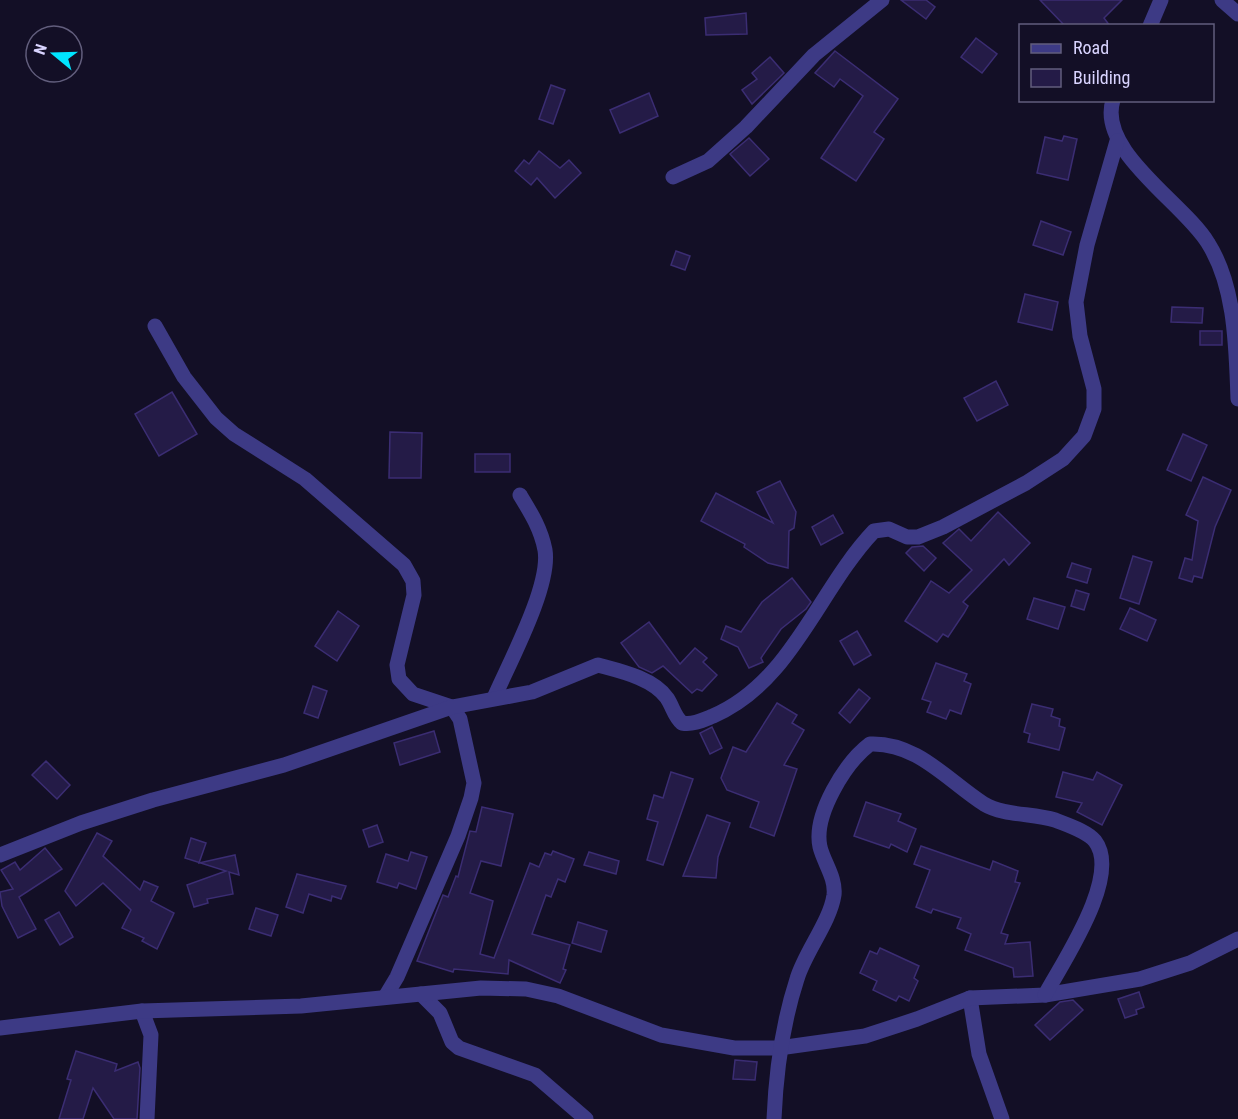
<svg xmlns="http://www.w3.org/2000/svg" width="1238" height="1119" font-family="'Roboto Condensed',sans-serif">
	<rect width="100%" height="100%" fill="#130f26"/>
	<!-- building -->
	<g fill="#241b47" stroke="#3b2d73" stroke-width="1.5">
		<polygon points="901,0 926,0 935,7 926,19"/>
		<polygon points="1040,0 1122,0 1104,18 1110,26 1065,26"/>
		<polygon points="746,13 747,34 706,35 705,18"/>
		<polygon points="976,38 997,54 982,73 961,57"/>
		<polygon points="835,51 898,99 874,132 884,139 856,181 821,158 863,96 840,79 834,87 815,73"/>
		<polygon points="770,57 784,73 752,104 742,90 757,79 752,73"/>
		<polygon points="551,85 565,90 553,124 539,119"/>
		<polygon points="649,93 658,116 620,133 610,110"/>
		<polygon points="1064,136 1077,139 1068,180 1037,173 1045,137 1062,141"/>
		<polygon points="749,138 769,159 750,176 730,154"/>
		<polygon points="539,151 560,168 569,160 581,173 555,198 537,178 531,185 515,171 524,160 529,164"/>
		<polygon points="1041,221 1071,232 1063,255 1033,245"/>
		<polygon points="676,251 690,256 685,270 671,265"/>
		<polygon points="1025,294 1058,302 1052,330 1018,322"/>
		<polygon points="1172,307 1203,308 1202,323 1171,322"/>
		<rect x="1200" y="331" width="22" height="14"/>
		<polygon points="996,381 1008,405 977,421 964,398"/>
		<polygon points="172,392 197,434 159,456 135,414"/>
		<polygon points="390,432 422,433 421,478 389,478"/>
		<polygon points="1183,434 1207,445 1191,481 1167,470"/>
		<rect x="475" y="454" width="35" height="18"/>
		<polygon points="1203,477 1231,490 1215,527 1202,578 1194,576 1192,582 1179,578 1185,558 1192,560 1198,521 1186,515"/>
		<polygon points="780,481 796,512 794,528 789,531 788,568 768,563 744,547 745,544 701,521 716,493 773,523 757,492"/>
		<polygon points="998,512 1030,543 1009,565 1004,559 963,602 968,606 964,613 948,637 943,634 937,642 905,621 931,581 949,593 972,570 943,543 959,529 971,541"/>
		<polygon points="833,515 843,533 821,545 812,527"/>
		<polygon points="923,546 936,558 924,571 906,553 912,547"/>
		<polygon points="1133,556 1152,562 1139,604 1120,598"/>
		<polygon points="1072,563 1091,569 1087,583 1067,577"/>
		<polygon points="792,578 811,602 806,609 781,629 761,658 763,662 749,668 738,647 721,639 726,626 741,632 762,602"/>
		<polygon points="1076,590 1089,594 1084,610 1071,606"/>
		<polygon points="1034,598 1065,607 1058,629 1027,619"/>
		<polygon points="1130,608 1156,620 1147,641 1120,629"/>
		<polygon points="338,611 359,626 337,661 315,646"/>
		<polygon points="649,622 680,664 695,648 707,658 703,662 717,675 702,691 697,689 692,693 663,666 652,673 639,667 621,643"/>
		<polygon points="857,631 871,655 854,665 840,641"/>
		<polygon points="936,663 967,674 964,681 971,684 961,714 950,710 946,719 927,712 931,702 922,699"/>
		<polygon points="313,686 327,691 318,718 304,713"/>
		<polygon points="859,689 870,698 850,723 839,713"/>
		<polygon points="777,703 797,715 792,723 804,730 784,765 797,769 774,836 750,827 759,802 727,790 721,778 733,747 746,752"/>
		<polygon points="1032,704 1053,709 1051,716 1060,719 1059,726 1065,728 1059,750 1028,742 1030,734 1024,732"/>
		<polygon points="712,727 722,748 710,754 700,733"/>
		<polygon points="434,731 440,752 400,765 394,743"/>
		<polygon points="46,761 70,785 57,799 32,775"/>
		<polygon points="671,772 693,779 663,865 647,860 658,822 647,819 654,795 663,798"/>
		<polygon points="1063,772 1093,780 1097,772 1122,785 1102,825 1077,812 1082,803 1056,797"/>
		<polygon points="866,802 901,814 898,821 916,829 907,852 891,844 889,848 854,836"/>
		<polygon points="482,807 513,814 501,866 481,861 470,893 493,901 480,954 494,958 530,863 539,867 545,853 551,855 553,851 574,859 565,882 558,879 551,897 546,895 532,934 570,945 563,969 566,970 560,983 509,960 508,974 454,969 453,972 417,961 443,895 448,897 456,876 458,877 470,831 476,832"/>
		<polygon points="707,815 730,823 718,857 716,878 683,876"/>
		<polygon points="377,825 383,842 369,847 363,830"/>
		<polygon points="97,833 112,841 103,856 140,890 144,881 158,887 151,901 174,913 157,949 142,941 144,938 122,928 131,910 103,883 76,906 65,891"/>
		<polygon points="191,838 206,843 199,863 235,855 239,875 229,872 233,894 207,899 208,903 194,907 187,885 226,871 185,858"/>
		<polygon points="921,846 990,870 993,861 1018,871 1015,882 1020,883 1001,933 1008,935 1005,944 1030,942 1033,976 1014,977 1013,968 965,950 971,934 957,928 961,918 933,909 931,913 916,907 930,870 914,864"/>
		<polygon points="45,848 62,869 19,897 36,929 18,938 2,906 0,892 13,889 1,870 15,862 20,870"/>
		<polygon points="411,852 427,857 416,889 399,883 397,888 377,882 386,854 408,861"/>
		<polygon points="589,852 619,861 616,874 584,865"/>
		<polygon points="297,874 346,886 341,899 332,896 331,901 309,894 303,913 286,907"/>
		<polygon points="256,908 278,915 271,936 249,929"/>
		<polygon points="59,912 73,937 60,945 45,920"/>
		<polygon points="578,922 607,931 601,952 572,943"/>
		<polygon points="880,948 919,966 914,978 918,981 909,1001 899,996 896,1001 873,990 877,981 860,973 870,951 877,954"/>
		<polygon points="1139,992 1144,1007 1136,1010 1137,1014 1125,1018 1118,999"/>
		<polygon points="1073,1000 1083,1010 1050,1040 1035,1025 1060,1002"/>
		<polygon points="76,1051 117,1064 115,1071 138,1062 140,1068 137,1119 114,1119 93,1088 83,1119 59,1119 71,1080 67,1079"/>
		<polygon points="735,1060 757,1062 755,1080 733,1079"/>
	</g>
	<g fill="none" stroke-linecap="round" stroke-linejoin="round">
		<!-- street -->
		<g stroke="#3d3a85" stroke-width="15">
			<polyline points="1222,0 1238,14"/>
			<polyline points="1150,26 1161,0"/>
			<path d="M1113 100C1097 151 1184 203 1208 243 1236 287 1236 349 1238 399"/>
			<polyline points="673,177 708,161 746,127 814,55 882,0"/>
			<polyline points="155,326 184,377 216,418 234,434 305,479 404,565 413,581 414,595 397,665 399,679 413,694 452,707 460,719 474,783 471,798 458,836 397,977 385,997"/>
			<path d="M494 698C509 663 551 586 545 550 541 529 531 513 520 495"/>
			<path d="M0 855 81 823 153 800 284 765 452 707 532 692 598 665C620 671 653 678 667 698 673 707 674 716 682 723 693 725 703 720 713 716 792 682 818 590 874 531L889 529 907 537H918L943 527 1026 483 1063 459 1084 436 1094 409V389L1080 336 1076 302 1087 245 1117 141"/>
			<polyline points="421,994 440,1013 452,1042 459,1048 535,1075 586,1119"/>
			<polyline points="970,998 979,1054 1002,1119"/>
			<polyline points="142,1011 151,1035 147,1119"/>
			<polyline points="0,1028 142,1011 301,1006 481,988 526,989 558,996 661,1035 734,1048 779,1048 865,1036 917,1019 970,998 1045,995 1140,979 1190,963 1238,939"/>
			<path d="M774 1119C776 1071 782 1025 797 979 805 952 830 922 834 895 836 878 824 863 820 847 813 815 845 763 870 744 917 742 948 781 984 804 1004 816 1033 813 1055 820 1067 825 1087 831 1095 841 1122 876 1062 963 1045 995"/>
		</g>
	</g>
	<!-- legend -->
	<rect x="1019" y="24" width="195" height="78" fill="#130f26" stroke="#625e7d" stroke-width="1.5"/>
	<rect x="1031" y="44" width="30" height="9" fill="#3d3a85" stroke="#625e7d" stroke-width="1.5"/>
	<text x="1073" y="54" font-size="18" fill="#d9d4ff">Road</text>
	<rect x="1031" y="69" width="30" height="18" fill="#241b47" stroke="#625e7d" stroke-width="1.5"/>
	<text x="1073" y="84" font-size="18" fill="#d9d4ff">Building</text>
	<!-- north arrow -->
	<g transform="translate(54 54) rotate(289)"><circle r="28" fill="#130f26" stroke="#625e7d" stroke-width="1.5"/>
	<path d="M0-4.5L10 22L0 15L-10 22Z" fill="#00e5ff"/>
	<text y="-9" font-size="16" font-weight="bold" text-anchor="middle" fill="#d9d4ff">N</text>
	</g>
</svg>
